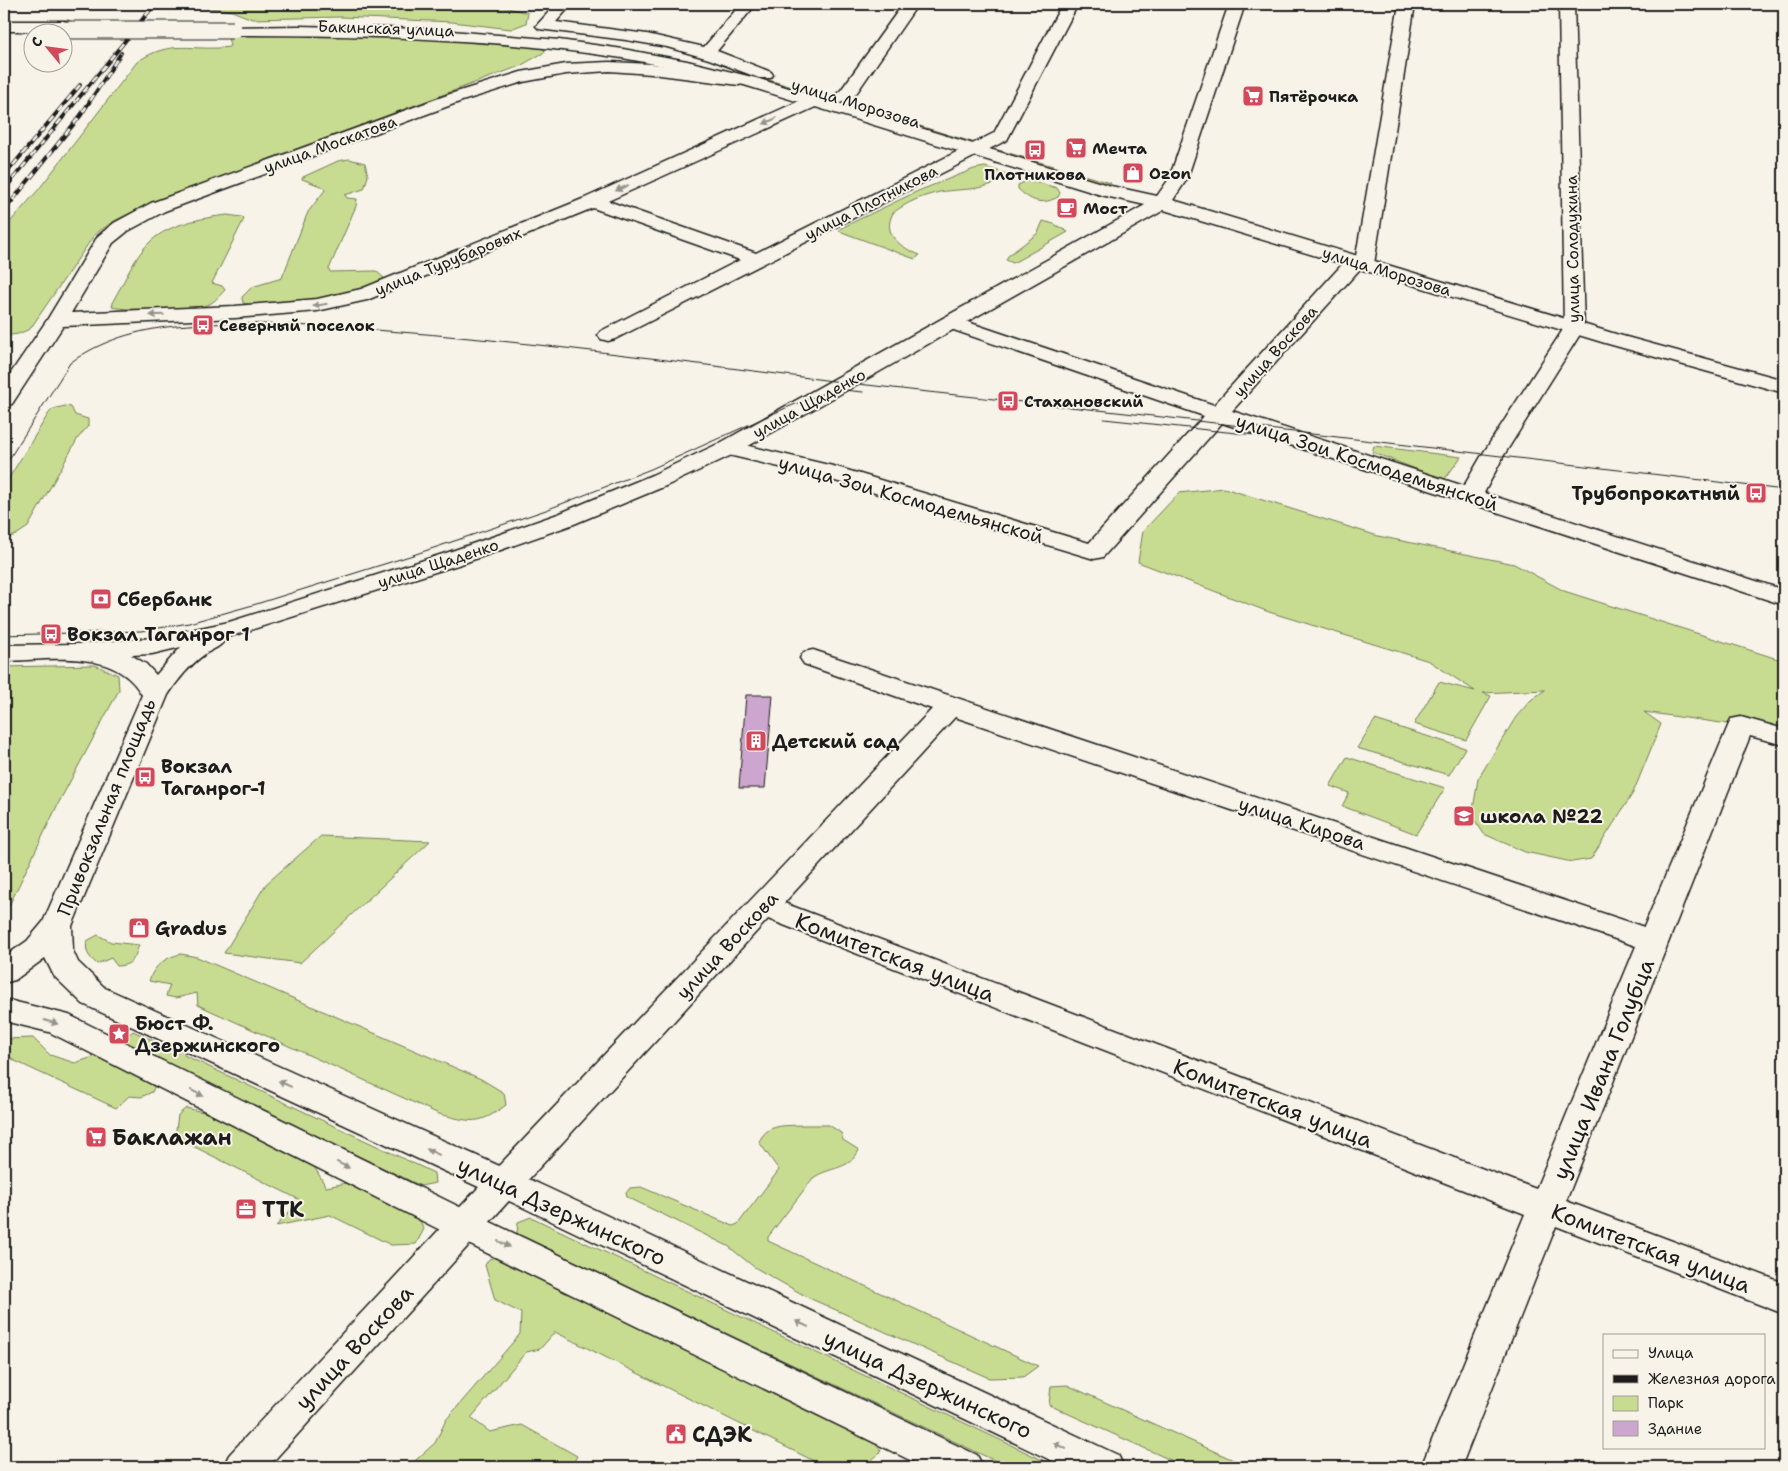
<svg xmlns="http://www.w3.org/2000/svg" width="1788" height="1471" font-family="'Shantell Sans',sans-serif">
	<rect width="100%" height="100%" fill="#f7f3e8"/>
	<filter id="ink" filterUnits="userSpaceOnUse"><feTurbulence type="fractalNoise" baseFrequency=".02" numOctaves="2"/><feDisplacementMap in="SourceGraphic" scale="10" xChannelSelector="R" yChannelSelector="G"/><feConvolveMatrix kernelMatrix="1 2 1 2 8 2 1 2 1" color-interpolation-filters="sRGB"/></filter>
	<g filter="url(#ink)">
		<!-- green -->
		<g fill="#c8dc91" stroke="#727c56">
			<polygon points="192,4 433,4 504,7 528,13 526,23 511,29 452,22 341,17 252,19 232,11 194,6"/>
			<path d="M232 34 426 36 533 47 544 49 545 52 520 66 145 206 114 221 95 234 30 329 18 334 4 336V229L39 189 137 62C172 38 192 52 229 47L230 45 228 38Z"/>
			<polygon points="766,79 972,142 967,144 761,81"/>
			<polygon points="995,149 1111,183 1105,186 990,151"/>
			<polygon points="349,159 365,163 368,176 364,189 345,195 347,198 357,199 356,206 329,269 330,272 376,271 384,278 382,282 336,300 251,305 243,303 242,297 252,287 282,278 308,212 325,190 323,187 302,179 303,177 338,161"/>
			<path d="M985 167 1007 174C991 192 962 188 940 192 922 196 907 202 893 213 881 235 902 248 920 255L915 259 839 231 841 228 918 191 974 169Z"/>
			<path d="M1029 180 1057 188 1060 193 1058 197C1041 206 1031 201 1018 189V185Z"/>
			<path d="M227 215 242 217 244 219 212 283 222 286 225 290C219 296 215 302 207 305 191 310 129 311 112 307L114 299C125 281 135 255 151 241 169 224 202 218 227 215Z"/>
			<polygon points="1043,221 1054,224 1068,232 1013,263 1006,260 1008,256 1038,233"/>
			<polygon points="65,406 71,407 75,415 88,419 88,426 78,438 28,527 16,535 4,539 4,486 49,413 53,409"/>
			<polygon points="1374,446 1461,457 1444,480 1372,452"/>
			<polygon points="1224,488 1378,536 1514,564 1564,591 1784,661 1784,732 1644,712 1661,724 1633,793 1591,859 1572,862 1525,852 1484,834 1472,816 1478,779 1516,717 1531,700 1545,690 1483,693 1491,696 1466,740 1414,724 1439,682 1475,691 1429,661 1269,612 1138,562 1143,531 1179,493"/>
			<polygon points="95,665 118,675 119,690 58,804 4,916 4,667"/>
			<polygon points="1375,720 1465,748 1449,775 1357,748"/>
			<polygon points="1347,757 1445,788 1416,834 1342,806 1349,793 1330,786"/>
			<polygon points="321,836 430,841 300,963 224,953 266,884"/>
			<path d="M98 935 111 942 139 945C134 959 133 965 117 966L111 958 97 964C88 956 85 952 87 941Z"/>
			<path d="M181 954 197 957 481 1079 504 1093 506 1105C478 1126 472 1122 439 1114L198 1005 197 993 176 998 166 996 170 985 149 981C154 965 166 957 181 954Z"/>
			<polygon points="133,1031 434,1173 435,1183 421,1186 120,1042"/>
			<polygon points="33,1038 50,1055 75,1063 99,1055 156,1083 152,1092 141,1097 129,1096 116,1108 15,1061 4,1053 4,1039"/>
			<polygon points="186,1108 212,1114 311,1161 326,1187 347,1183 418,1217 424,1229 416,1244 391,1245 330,1215 276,1226 300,1200 175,1137 178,1115"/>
			<path d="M804 1125H829L841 1133 843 1140 859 1150C849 1171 830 1166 813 1178L768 1237V1241L1038 1366 1023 1377 989 1378 809 1298 754 1267 728 1246 627 1197 626 1193 630 1188 641 1187 733 1226 738 1224 779 1170 759 1142C767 1123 785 1126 804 1125Z"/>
			<polygon points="531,1217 1057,1467 1008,1467 517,1234 518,1222"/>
			<path d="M496 1257 873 1441 881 1451C864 1471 852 1467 826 1467L555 1332 540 1349 526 1352 471 1418 490 1432 522 1425 577 1456 571 1467H408L435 1443 446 1420 520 1334 521 1313 495 1300 485 1265 489 1259Z"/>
			<polygon points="1067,1385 1249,1467 1186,1467 1049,1405 1051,1386"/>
		</g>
		<!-- building -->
		<polygon fill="#cca6ce" stroke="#1c1c1c" points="746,695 773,695 765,788 739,788"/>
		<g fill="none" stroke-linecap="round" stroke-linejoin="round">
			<!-- street casing -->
			<g stroke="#1c1c1c" stroke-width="3">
				<g id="street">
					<polygon points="556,4 572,4 556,22 647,34 704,47 741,4 756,4 717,51 771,72 773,75 771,78 759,78 709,59 667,47 626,40 539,29 536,26"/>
					<polygon points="903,4 918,4 853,98 840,103 834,102 832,98 841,90"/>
					<polygon points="1062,4 1078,4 1007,140 615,339 608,341 601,339 598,335 601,331 740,260 593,208 367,300 317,311 235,318 63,326 12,404 4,405 4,383 47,320 98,236 114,223 151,203 450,94 521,72 566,64 609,62 652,64 739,75 745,77 747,80 745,83 739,85 652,74 609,71 566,74 523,82 462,101 165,211 128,231 113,243 71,313 235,306 317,299 361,289 585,198 808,97 820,97 822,101 820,105 608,201 756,253 994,133"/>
					<polygon points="1399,4 1415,4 1374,264 1371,268 1360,269 1232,411 1464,486 1482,455 1564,328 1559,4 1574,4 1584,328 1504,455 1484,493 1784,590 1784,605 1222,423 1103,557 1094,559 822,477 720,453 717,448 720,443 728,441 837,467 1089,543 1204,416 945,327 942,323 945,319 952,317 959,319 1214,405 1348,258 1356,256"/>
					<path d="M813 650 1644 927 1731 719 1741 717 1784 729V745L1750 736 1566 1201 1784 1283V1314L1556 1226 1461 1467H1421L1525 1214 768 919 515 1194 268 1467H223L229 1455 491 1174 932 709 804 664 800 658 804 652ZM955 717 1636 946 1536 1189 784 903Z"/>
				</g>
			</g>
			<!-- secondary casing -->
			<g stroke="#1c1c1c" stroke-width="3">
				<g id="secondary">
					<path d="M1229 4H1245L1187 179 1173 200 1619 335 1784 380V393L1605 343 1164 210 736 453 668 485 574 524 464 563 225 638C223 646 213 649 205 654 190 665 178 679 168 695L72 926 73 951 78 962 105 988 546 1187 1118 1455 1124 1467H1065L522 1207 83 1004 54 976 45 958 15 980 4 983V957L27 941 43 922 142 695C115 647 50 660 4 661V645L78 644 152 638 229 622 446 553 558 514 652 475 720 443 1145 205 1101 195 744 85C704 75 663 65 622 58 493 38 363 35 233 35L227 33 225 30 227 27 298 26 428 29 559 40 623 49 687 61 756 78 1111 186 1157 196 1169 179ZM181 647 156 675 146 664 131 655 152 654Z"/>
					<polygon points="4,21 67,21 72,23 75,26 72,29 67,31 4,31"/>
					<polygon points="4,999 69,1015 478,1216 977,1455 983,1467 924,1467 452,1236 49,1032 4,1021"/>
				</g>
			</g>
			<!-- street -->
			<use href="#street" fill="#f7f3e8" fill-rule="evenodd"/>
			<!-- secondary -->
			<use href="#secondary" fill="#f7f3e8" fill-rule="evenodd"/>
			<!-- tram -->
			<g stroke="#1c1c1c" stroke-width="1">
				<polyline points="1104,419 1255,435"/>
				<path d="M4 467 70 363C101 340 138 330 175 326 241 320 309 326 375 330 529 341 681 362 833 381 946 395 1058 405 1171 418 1375 441 1580 465 1784 490"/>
				<polyline points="4,635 141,631 189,623 253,605 413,555 546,510 651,469 788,407 827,392 843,390 863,392"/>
			</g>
			<!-- rail casing -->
			<g stroke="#1c1c1c" stroke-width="4">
				<g id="rail">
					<polyline points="4,176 80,85"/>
					<polyline points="4,190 155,4"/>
					<polyline points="4,211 81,115 121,53"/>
				</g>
			</g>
			<!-- rail -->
			<use href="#rail" stroke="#f7f3e8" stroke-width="2.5" stroke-dasharray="7" stroke-linecap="butt"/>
			<!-- secondary-bridge casing -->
			<g stroke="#1c1c1c" stroke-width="19" stroke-linecap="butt">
				<polyline id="secondary-bridge" points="64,30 233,30"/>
			</g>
			<!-- secondary-bridge -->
			<use href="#secondary-bridge" stroke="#f7f3e8" stroke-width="17"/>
		</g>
		<!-- one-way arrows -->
		<defs><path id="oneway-solid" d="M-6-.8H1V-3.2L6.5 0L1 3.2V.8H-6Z" transform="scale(1.25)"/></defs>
		<g fill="#94928c">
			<use href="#oneway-solid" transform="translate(770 121) rotate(155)"/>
			<use href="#oneway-solid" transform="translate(622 188) rotate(156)"/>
			<use href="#oneway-solid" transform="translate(320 305) rotate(171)"/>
			<use href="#oneway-solid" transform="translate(157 315) rotate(178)"/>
			<use href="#oneway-solid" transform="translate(51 1022) rotate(16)"/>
			<use href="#oneway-solid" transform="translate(285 1084) rotate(-155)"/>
			<use href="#oneway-solid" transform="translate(197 1093) rotate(26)"/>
			<use href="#oneway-solid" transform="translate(433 1152) rotate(-155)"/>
			<use href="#oneway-solid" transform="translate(343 1165) rotate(26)"/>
			<use href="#oneway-solid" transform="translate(504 1244) rotate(26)"/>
			<use href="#oneway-solid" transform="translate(802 1324) rotate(-155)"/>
			<use href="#oneway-solid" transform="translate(1060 1446) rotate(-155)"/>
		</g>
	</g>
	<!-- icons -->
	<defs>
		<g id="supermarket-square" transform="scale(1.125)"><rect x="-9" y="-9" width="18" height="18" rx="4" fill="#d1495b" stroke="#f7f3e8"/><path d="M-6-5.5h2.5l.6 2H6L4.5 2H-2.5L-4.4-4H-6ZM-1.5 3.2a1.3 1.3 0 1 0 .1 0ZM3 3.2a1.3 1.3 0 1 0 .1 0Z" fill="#fff"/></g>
		<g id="bus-square" transform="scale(1.125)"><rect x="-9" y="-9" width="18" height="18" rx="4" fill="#d1495b" stroke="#f7f3e8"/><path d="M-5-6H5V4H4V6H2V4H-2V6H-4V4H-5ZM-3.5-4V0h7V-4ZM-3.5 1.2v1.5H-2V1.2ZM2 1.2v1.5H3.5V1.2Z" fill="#fff"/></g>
		<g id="shop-square" transform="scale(1.125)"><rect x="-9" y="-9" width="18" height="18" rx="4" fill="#d1495b" stroke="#f7f3e8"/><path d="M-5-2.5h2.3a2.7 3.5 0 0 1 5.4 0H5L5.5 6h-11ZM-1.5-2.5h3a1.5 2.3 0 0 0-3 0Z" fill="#fff"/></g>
		<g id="cafe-square" transform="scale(1.125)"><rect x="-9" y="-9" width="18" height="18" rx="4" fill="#d1495b" stroke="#f7f3e8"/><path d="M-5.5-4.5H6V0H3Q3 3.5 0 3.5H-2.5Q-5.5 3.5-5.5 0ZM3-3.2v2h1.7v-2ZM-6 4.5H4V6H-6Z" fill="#fff"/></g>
		<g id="bank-square" transform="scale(1.125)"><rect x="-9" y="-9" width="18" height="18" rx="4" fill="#d1495b" stroke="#f7f3e8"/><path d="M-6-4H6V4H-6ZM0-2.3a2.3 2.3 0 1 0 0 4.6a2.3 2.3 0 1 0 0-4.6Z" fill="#fff"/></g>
		<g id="building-square" transform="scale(1.125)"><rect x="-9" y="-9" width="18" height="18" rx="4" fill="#d1495b" stroke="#f7f3e8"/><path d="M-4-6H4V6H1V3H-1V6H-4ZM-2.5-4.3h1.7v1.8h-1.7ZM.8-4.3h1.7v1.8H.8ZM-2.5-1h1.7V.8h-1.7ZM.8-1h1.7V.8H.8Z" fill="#fff"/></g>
		<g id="school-square" transform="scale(1.125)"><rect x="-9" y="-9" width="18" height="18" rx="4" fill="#d1495b" stroke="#f7f3e8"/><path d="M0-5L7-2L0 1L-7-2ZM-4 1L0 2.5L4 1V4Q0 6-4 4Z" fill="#fff"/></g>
		<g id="sight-square" transform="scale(1.125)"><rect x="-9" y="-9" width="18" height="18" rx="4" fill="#d1495b" stroke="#f7f3e8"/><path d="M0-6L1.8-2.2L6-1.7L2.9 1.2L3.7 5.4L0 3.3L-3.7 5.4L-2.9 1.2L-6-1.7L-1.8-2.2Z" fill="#fff"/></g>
		<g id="office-square" transform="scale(1.125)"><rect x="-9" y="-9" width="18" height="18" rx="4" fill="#d1495b" stroke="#f7f3e8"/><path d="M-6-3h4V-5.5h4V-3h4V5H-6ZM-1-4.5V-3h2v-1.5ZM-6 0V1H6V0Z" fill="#fff"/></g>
		<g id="civic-square" transform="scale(1.125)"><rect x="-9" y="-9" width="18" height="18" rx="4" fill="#d1495b" stroke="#f7f3e8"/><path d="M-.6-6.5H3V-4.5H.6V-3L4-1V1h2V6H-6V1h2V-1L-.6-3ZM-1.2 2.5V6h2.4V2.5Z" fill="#fff"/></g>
	</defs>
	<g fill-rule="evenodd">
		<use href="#supermarket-square" x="1253" y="96"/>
		<use href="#supermarket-square" x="1076" y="148"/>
		<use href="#bus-square" x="1035" y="150"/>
		<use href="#shop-square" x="1133" y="173"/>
		<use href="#cafe-square" x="1067" y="208"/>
		<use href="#bus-square" x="203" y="325"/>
		<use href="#bus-square" x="1008" y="401"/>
		<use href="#bus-square" x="1756" y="493"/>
		<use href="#bank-square" x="101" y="599"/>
		<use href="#bus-square" x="51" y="634"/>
		<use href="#building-square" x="756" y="741"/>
		<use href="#bus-square" x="145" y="777"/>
		<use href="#school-square" x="1464" y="816"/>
		<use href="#shop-square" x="139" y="928"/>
		<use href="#sight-square" x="119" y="1034"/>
		<use href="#supermarket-square" x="96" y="1137"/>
		<use href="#office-square" x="246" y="1209"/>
		<use href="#civic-square" x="676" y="1434"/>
	</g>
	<g text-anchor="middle" stroke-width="4" stroke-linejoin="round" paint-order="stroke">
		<!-- far-street labels -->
		<g font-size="16" fill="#1c1c1c" stroke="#f7f3e8">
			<text transform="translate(386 28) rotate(2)" y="6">Бакинская улица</text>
			<text transform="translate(856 103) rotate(17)" y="6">улица Морозова</text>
			<text transform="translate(330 144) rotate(-20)" y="6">улица Москатова</text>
			<text transform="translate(871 202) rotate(-27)" y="6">улица Плотникова</text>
			<text transform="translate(1572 249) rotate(-91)" y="6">улица Солодухина</text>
			<text transform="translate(448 261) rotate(-22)" y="6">улица Турубаровых</text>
			<text transform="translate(1387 271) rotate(17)" y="6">улица Морозова</text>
			<text transform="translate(1275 351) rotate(-48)" y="6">улица Воскова</text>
			<text transform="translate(809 403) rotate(-29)" y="6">улица Щаденко</text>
			<text transform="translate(438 563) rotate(-18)" y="6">улица Щаденко</text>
		</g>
		<!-- far-poi labels -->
		<g font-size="16" font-weight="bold" fill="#1c1c1c" stroke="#f7f3e8" text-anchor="start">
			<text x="1269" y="102">Пятёрочка</text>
			<text x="1092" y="154">Мечта</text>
			<text x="1149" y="179">Ozon</text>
			<text x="1035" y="180" text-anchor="middle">Плотникова</text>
			<text x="1083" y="214">Мост</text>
			<text x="219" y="331">Северный поселок</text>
			<text x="1024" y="407">Стахановский</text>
		</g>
		<!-- street labels -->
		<g font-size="19" fill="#1c1c1c" stroke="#f7f3e8">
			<text transform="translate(1367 462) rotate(18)" y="7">улица Зои Космодемьянской</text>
			<text transform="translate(911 499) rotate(16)" y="7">улица Зои Космодемьянской</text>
			<text transform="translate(106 807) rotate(-68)" y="7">Привокзальная площадь</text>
			<text transform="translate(1302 823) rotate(18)" y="7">улица Кирова</text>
			<text transform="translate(727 945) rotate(-47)" y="7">улица Воскова</text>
		</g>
		<!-- poi labels -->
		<g font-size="19" font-weight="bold" fill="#1c1c1c" stroke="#f7f3e8" text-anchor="start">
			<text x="1740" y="500" text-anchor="end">Трубопрокатный</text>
			<text x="117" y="606">Сбербанк</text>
			<text x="67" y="641">Вокзал Таганрог 1</text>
			<text x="772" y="748">Детский сад</text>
			<text x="161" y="773">Вокзал<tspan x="161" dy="22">Таганрог-1</tspan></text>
			<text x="1480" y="823">школа №22</text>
			<text x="155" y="935">Gradus</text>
			<text x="135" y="1030">Бюст Ф.<tspan x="135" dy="22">Дзержинского</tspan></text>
		</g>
		<!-- near-street labels -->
		<g font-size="22" fill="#1c1c1c" stroke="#f7f3e8">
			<text transform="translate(895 957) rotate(21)" y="8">Комитетская улица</text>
			<text transform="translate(1603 1069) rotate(-68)" y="8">улица Ивана Голубца</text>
			<text transform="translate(1273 1103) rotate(21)" y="8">Комитетская улица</text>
			<text transform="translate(562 1211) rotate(25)" y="8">улица Дзержинского</text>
			<text transform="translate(1651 1248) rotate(21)" y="8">Комитетская улица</text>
			<text transform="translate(354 1347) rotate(-47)" y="8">улица Воскова</text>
			<text transform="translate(928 1384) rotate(25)" y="8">улица Дзержинского</text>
		</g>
		<!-- near-poi labels -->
		<g font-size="22" font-weight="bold" fill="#1c1c1c" stroke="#f7f3e8" text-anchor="start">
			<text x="112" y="1145">Баклажан</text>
			<text x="262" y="1217">ТТК</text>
			<text x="692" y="1442">СДЭК</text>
		</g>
	</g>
	<!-- margin -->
	<rect width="1788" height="1471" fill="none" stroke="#f7f3e8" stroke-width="20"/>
	<rect x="10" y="10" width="1768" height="1451" fill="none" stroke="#1c1c1c" stroke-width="2" filter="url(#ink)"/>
	<!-- legend -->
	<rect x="1603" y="1334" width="162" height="115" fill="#f7f3e8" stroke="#9f9d96"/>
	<rect x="1613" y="1350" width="25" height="8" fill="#f7f3e8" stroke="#9f9d96"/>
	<text x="1648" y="1358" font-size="15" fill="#1c1c1c">Улица</text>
	<rect x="1613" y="1375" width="25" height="8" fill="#1c1c1c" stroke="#9f9d96"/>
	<text x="1648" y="1384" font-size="15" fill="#1c1c1c">Железная дорога</text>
	<rect x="1613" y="1396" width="25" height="15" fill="#c8dc91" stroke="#9f9d96"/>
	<text x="1648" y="1408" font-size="15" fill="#1c1c1c">Парк</text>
	<rect x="1613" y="1421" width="25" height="15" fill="#cca6ce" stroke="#9f9d96"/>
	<text x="1648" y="1434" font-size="15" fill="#1c1c1c">Здание</text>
	<!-- north arrow -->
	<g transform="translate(48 48) rotate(299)"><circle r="24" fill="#f7f3e8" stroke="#9f9d96"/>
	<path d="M0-4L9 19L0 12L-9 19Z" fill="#d1495b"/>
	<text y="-8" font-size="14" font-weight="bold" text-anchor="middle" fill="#1c1c1c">С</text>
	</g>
</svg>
